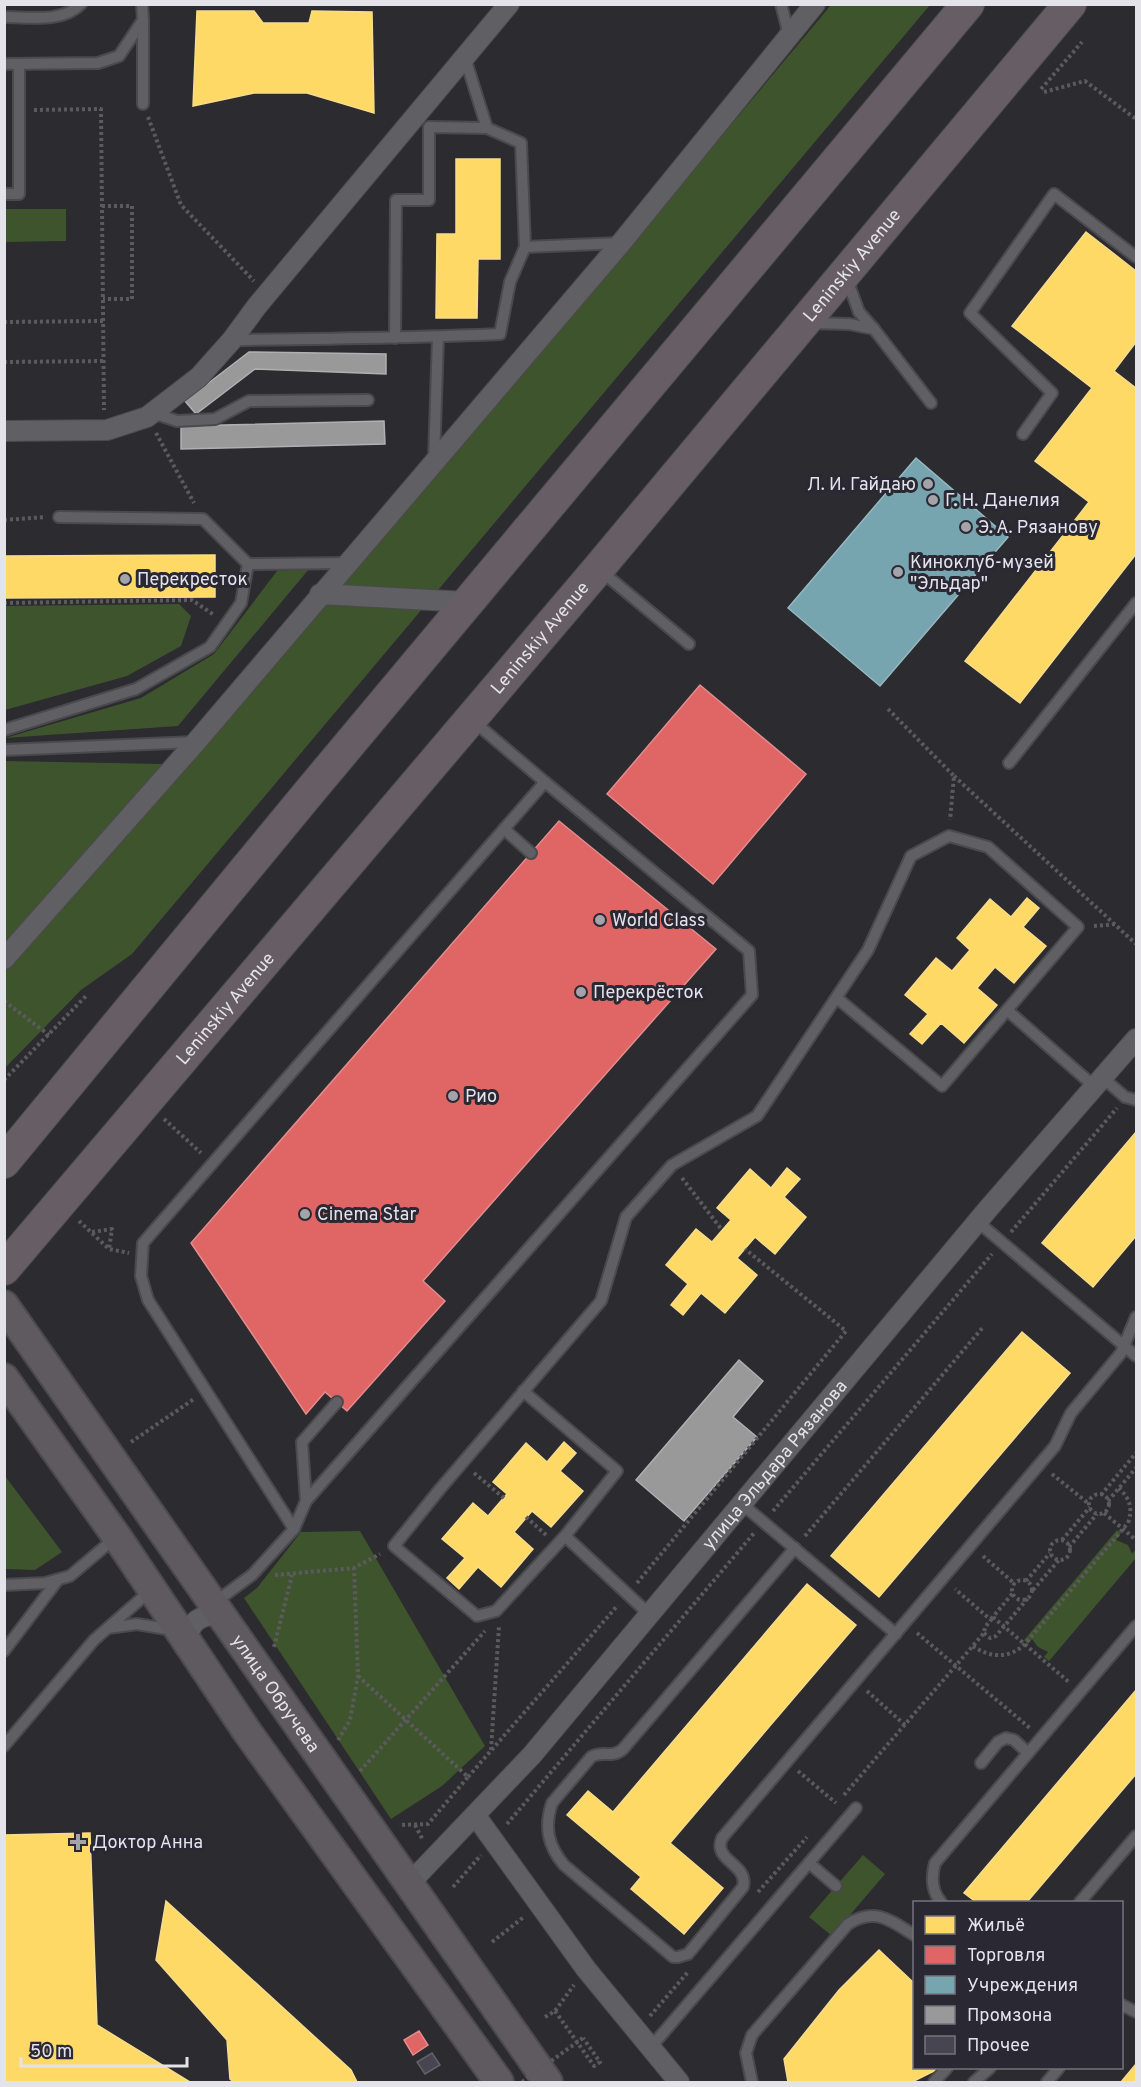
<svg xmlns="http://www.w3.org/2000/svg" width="1141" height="2087" font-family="Overpass,sans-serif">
	<rect width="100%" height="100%" fill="#2b2b30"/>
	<!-- green -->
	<g fill="#3e542d">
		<polygon points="831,5 930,5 132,954 81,990 5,1068 5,761 162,764 180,770 628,248"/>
		<polygon points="5,209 66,209 66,241 5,242"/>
		<polygon points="309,569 178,726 5,738 141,698 214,654 277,571"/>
		<polygon points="179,604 191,616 181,646 127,676 5,710 5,606"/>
		<polygon points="5,1476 62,1552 35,1570 5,1569"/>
		<polygon points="1117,1530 1121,1533 1116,1540 1128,1545 1132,1554 1136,1549 1136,1558 1049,1661 1044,1657 1048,1652 1038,1647 1032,1639 1028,1644 1024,1640"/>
		<polygon points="360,1531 485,1746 442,1786 391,1819 244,1598 257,1588 301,1532"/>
		<polygon points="863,1855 885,1874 832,1936 809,1917"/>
	</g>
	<!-- homes -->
	<g fill="#ffd966" stroke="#f7dc8e" stroke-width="1.5">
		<polygon points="197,11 254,11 263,23 309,23 312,11 372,12 374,113 307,93 254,93 193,106"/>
		<polygon points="456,159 500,159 500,259 478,259 477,318 436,318 437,234 456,234"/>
		<polygon points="1086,232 1136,271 1136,342 1114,371 1136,388 1136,554 1020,703 965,661 1089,502 1035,461 1092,388 1012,326"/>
		<polygon points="215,555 215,597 4,598 4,556"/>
		<polygon points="1027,898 1039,908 1023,927 1046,946 1014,983 995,967 977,988 997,1005 964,1043 941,1023 922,1044 910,1034 928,1014 905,995 936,958 952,971 970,950 957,938 990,899 1011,917"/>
		<polygon points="1136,1132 1136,1236 1093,1287 1042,1243"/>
		<polygon points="787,1168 800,1179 784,1197 806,1217 775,1254 755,1237 737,1258 757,1275 725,1313 701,1293 683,1315 671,1305 688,1284 666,1265 696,1229 712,1242 731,1220 717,1208 750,1169 771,1188"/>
		<polygon points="1022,1332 1070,1373 879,1597 831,1556"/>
		<polygon points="564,1442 576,1453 560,1471 583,1491 551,1527 532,1511 514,1532 533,1549 501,1587 478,1567 459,1589 447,1578 465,1558 442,1539 473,1503 488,1516 507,1494 493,1482 526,1443 547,1462"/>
		<polygon points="807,1584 856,1625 670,1843 723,1888 684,1934 631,1889 641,1877 567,1815 588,1791 613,1812"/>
		<polygon points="1136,1690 1136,1774 1027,1902 976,1902 964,1893"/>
		<polygon points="90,1833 97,2025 190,2082 4,2082 4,1835"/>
		<polygon points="166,1901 351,2070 357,2082 234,2082 230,2079 227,2040 156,1960"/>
		<polygon points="879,1950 914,1983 914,2068 940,2068 912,2082 788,2082 784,2059 839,1990"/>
		<polygon points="1136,2064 1136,2082 1121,2082"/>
	</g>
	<!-- shops -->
	<g fill="#e06666" stroke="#e28c8e" stroke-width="1.5">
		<polygon points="700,685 806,774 713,884 607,794"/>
		<polygon points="559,821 716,949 423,1281 445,1301 347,1411 325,1392 306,1414 191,1243"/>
		<polygon points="419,2031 428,2045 413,2055 404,2040"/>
	</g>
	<!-- public -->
	<polygon fill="#76a5af" stroke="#97b8c1" stroke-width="1.5" points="916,458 1008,537 880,686 788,608"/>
	<!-- industry -->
	<g fill="#999" stroke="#b0afb1" stroke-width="1.5">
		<polygon points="249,352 386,354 386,374 255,369 196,414 185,401"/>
		<polygon points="384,421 385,444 181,449 181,426"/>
		<polygon points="739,1360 763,1381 733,1417 757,1437 684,1521 636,1480"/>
	</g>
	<!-- building -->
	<polygon fill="#484553" stroke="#636267" stroke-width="1.5" points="432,2053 440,2065 425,2074 417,2062"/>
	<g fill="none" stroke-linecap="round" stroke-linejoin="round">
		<!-- service casing -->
		<g stroke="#4b494e" stroke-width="14">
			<g id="service">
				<polyline points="781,4 789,35"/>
				<path d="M4 17C30 17 62 23 81 4"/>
				<polyline points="143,21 143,104"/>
				<polyline points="465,58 487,128"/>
				<polyline points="4,64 98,63 119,56 143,20 142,4"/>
				<polyline points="4,194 19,194 19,64"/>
				<polyline points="525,247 620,243"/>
				<polyline points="846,277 859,312 874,329"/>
				<polyline points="811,323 849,324 874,329 931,403"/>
				<path d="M232 340C321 339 411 338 500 334L510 282 525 247 521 143 487 128 429 127V200H396L395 338"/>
				<polyline points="153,413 177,421 215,419 249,401 368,400"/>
				<polyline points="1023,434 1052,393 970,313 1054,194 1136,257"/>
				<polyline points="434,460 438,337"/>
				<polyline points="248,564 348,563"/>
				<polyline points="601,571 689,644"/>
				<polyline points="4,730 136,689 210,647 241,603 248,564 203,519 59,517"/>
				<polyline points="4,750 196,742"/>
				<polyline points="1009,763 1136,603"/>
				<polyline points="504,829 531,853"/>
				<polyline points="1007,1010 1095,1087"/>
				<polyline points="1103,1078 1125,1097 1136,1100"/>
				<polyline points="978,1222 1136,1356"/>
				<polyline points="523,1391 617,1471 565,1536"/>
				<polyline points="306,1501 302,1442 337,1402"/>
				<polyline points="742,1504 896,1634"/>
				<polyline points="294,1529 306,1501 752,995 749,951 545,782"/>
				<path d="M795 1548 623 1749C612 1759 602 1750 591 1757L552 1803C544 1827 548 1846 564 1865L673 1957H678L688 1954 743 1887C749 1864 712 1861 722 1838L1055 1446 1071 1413 1121 1353 1136 1317"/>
				<polyline points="4,1585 45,1583 70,1576 115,1538"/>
				<polyline points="214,1603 252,1575 294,1529 148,1300 141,1276 143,1243 545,782 472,720"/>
				<polyline points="650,1615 565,1536 496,1611 477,1616 394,1546 440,1489 601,1301 626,1217 672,1165 757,1116 868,950 911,856 949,836 988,847 1078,927 942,1086 837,998"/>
				<polyline points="108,1628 137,1624 173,1630"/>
				<polyline points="4,1651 57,1581"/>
				<polyline points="4,1746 94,1640 151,1590"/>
				<polyline points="981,1763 998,1742 1006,1738 1014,1740 1028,1753"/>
				<polyline points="809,1863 836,1886"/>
				<path d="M941 1902C932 1892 931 1877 935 1863L1136 1626"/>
				<polyline points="1080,1902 1136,1836"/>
				<polyline points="1122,2005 1136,2012"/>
				<polyline points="651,2047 856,1808"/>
				<path d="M752 2082 746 2053 752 2035 848 1924C875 1907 890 1920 914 1935"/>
				<polyline points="934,2082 947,2068"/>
				<polyline points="974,2082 990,2068"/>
				<polyline points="1047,2082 1059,2068"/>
			</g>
		</g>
		<!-- minor casing -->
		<g stroke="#4b494e" stroke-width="22">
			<g id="minor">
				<polyline points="4,431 107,430 147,417 199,377 232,340 257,306 509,4"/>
				<polyline points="320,594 467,602"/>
				<polyline points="4,959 196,742 621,243 815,4"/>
				<path d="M191 1649C183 1632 194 1616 213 1615L228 1623"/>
				<polyline points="475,1815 586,1969 679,2082"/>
				<path id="s1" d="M408 1885 532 1755 988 1209 1136 1039"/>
			</g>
		</g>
		<!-- secondary casing -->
		<g stroke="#4b494e" stroke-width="32">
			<g id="secondary">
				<path id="s2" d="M4 1305 548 2082"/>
				<polyline points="4,1378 117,1537 248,1733 499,2082"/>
			</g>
		</g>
		<!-- primary casing -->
		<g stroke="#4b494e" stroke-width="34">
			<g id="primary">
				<polyline points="4,1162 311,790 968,4"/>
				<path id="s3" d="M4 1269 598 569 1070 4"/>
			</g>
		</g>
		<!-- path -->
		<g stroke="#5b5b5e" stroke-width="4" stroke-dasharray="3 3" stroke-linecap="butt">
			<polyline points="1041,89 1082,42"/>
			<polyline points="1044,92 1085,81 1136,119"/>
			<polyline points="34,110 101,109 104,410"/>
			<polyline points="148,117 181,205 254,281"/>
			<polyline points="102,206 132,206 132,299 103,299"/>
			<polyline points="4,322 103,321"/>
			<polyline points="4,362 104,361"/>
			<polyline points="156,433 194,503"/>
			<polyline points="4,520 46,517"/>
			<polyline points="4,603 192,600 214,615"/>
			<polyline points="888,709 954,776 950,820"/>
			<polyline points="954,776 1136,944"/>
			<polyline points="1094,926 1116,924"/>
			<polyline points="4,1001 49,1035"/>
			<polyline points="4,1080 86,996"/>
			<polyline points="164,1119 201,1153"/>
			<polyline points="682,1178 722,1230"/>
			<polyline points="79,1221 109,1249 129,1253"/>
			<polyline points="92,1232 112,1229 109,1249"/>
			<polyline points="1011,1232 1117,1108"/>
			<polyline points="131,1442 194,1399"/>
			<polyline points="474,1473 504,1498"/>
			<polyline points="1052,1474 1089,1504"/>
			<circle cx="1099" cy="1504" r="10"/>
			<polyline points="1101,1495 1136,1453"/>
			<polyline points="1108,1501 1136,1468"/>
			<polyline points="773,1511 992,1254"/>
			<polyline points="1104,1513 1136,1540"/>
			<polyline points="526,1517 546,1535"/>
			<polyline points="805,1536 984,1326"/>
			<polyline points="1062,1540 1090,1507"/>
			<circle cx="1060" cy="1550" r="10"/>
			<polyline points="1069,1547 1097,1514"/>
			<polyline points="983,1556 1015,1584"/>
			<polyline points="275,1575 354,1568 380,1554"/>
			<circle cx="1022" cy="1590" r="10"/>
			<polyline points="1026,1581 1050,1553"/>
			<polyline points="637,1583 846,1331 745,1249"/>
			<polyline points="1033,1590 1059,1560"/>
			<polyline points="993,1617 1070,1683"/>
			<polyline points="991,1619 1013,1593"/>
			<polyline points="917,1633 1031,1729"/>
			<polyline points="984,1633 990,1638 996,1636 1028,1598"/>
			<path d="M973 1646C990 1658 1009 1659 1025 1644L1128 1523C1133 1508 1130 1499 1119 1488"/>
			<polyline points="274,1647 292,1575"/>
			<polyline points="358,1676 468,1777 428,1824 399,1825"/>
			<polyline points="867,1691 905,1725"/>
			<polyline points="338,1740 350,1720 358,1676 354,1568"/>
			<polyline points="491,1750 499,1626"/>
			<polyline points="360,1771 485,1631"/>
			<polyline points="798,1771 836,1803"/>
			<polyline points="468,1777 618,1605"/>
			<polyline points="844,1795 984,1633 985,1627 991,1620 955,1589"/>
			<polyline points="507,1824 755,1532"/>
			<polyline points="415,1825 423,1840"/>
			<polyline points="453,1887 481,1855"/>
			<polyline points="758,1892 807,1837"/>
			<polyline points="492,1942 525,1916"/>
			<polyline points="555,2011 594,2066 600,2062 583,2038"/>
			<polyline points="650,2016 688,1972"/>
			<polyline points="545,2017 555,2011 574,1985"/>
		</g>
		<!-- service -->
		<use href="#service" stroke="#605f63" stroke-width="10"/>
		<!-- minor -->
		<use href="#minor" stroke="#605f63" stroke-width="20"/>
		<!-- secondary -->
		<use href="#secondary" stroke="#5f5a5f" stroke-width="28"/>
		<!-- primary -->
		<use href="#primary" stroke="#675e65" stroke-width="32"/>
		<!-- path-bridge -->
		<polyline stroke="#5b5b5e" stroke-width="4" stroke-dasharray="3 3" stroke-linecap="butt" points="522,2082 583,2038"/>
	</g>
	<!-- markers -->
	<g fill="#a4a3a9" stroke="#2a2833" stroke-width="2">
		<circle cx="928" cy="484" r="6"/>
		<circle cx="933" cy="500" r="6"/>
		<circle cx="966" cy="527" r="6"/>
		<circle cx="898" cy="572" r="6"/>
		<circle cx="125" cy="579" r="6"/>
		<circle cx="600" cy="920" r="6"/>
		<circle cx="581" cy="992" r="6"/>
		<circle cx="453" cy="1096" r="6"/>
		<circle cx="305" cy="1214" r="6"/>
		<path d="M75 1833h6v6h6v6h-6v6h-6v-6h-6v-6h6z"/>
	</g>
	<g text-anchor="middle" stroke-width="6" stroke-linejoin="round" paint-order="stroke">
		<!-- street labels -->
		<g font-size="18" fill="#e5e3ea" stroke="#2a2833">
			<text dy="6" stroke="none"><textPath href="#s3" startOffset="1314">Leninskiy Avenue</textPath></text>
			<text dy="6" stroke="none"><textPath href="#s3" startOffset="828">Leninskiy Avenue</textPath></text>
			<text dy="6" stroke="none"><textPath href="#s3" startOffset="342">Leninskiy Avenue</textPath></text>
			<text dy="6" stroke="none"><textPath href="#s1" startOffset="558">улица Эльдара Рязанова</textPath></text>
			<text dy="6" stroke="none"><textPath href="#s2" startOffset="474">улица Обручева</textPath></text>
		</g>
		<!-- poi labels -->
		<g font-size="18" fill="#e5e3ea" stroke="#2a2833" text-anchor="start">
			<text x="916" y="490" text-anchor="end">Л. И. Гайдаю</text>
			<text x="945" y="506">Г. Н. Данелия</text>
			<text x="978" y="533">Э. А. Рязанову</text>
			<text x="910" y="568">Киноклуб-музей<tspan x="910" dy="21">"Эльдар"</tspan></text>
			<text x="137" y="585">Перекресток</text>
			<text x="612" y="926">World Class</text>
			<text x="593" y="998">Перекрёсток</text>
			<text x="465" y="1102">Рио</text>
			<text x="317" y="1220">Cinema Star</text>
			<text x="92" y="1848">Доктор Анна</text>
		</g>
	</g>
	<!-- border -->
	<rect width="1141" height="2087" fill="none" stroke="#e5e3ea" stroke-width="12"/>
	<!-- legend -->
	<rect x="913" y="1901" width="210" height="168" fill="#2a2833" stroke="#75737c" stroke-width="1.5"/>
	<rect x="925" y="1916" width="30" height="18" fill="#ffd966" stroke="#75737c" stroke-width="1.5"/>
	<text x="967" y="1931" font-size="18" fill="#e5e3ea">Жильё</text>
	<rect x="925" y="1946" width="30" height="18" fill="#e06666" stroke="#75737c" stroke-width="1.5"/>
	<text x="967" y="1961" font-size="18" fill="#e5e3ea">Торговля</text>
	<rect x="925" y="1976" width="30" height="18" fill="#76a5af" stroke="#75737c" stroke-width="1.5"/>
	<text x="967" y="1991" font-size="18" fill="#e5e3ea">Учреждения</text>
	<rect x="925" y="2006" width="30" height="18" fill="#999999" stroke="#75737c" stroke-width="1.5"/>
	<text x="967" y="2021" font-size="18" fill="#e5e3ea">Промзона</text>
	<rect x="925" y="2036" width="30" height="18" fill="#484553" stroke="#75737c" stroke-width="1.5"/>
	<text x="967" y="2051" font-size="18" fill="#e5e3ea">Прочее</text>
	<!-- scale -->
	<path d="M21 2057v9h166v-9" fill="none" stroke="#e5e3ea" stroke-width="3"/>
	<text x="30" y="2057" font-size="18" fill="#e5e3ea" stroke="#2a2833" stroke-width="4.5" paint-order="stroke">50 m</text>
</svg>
